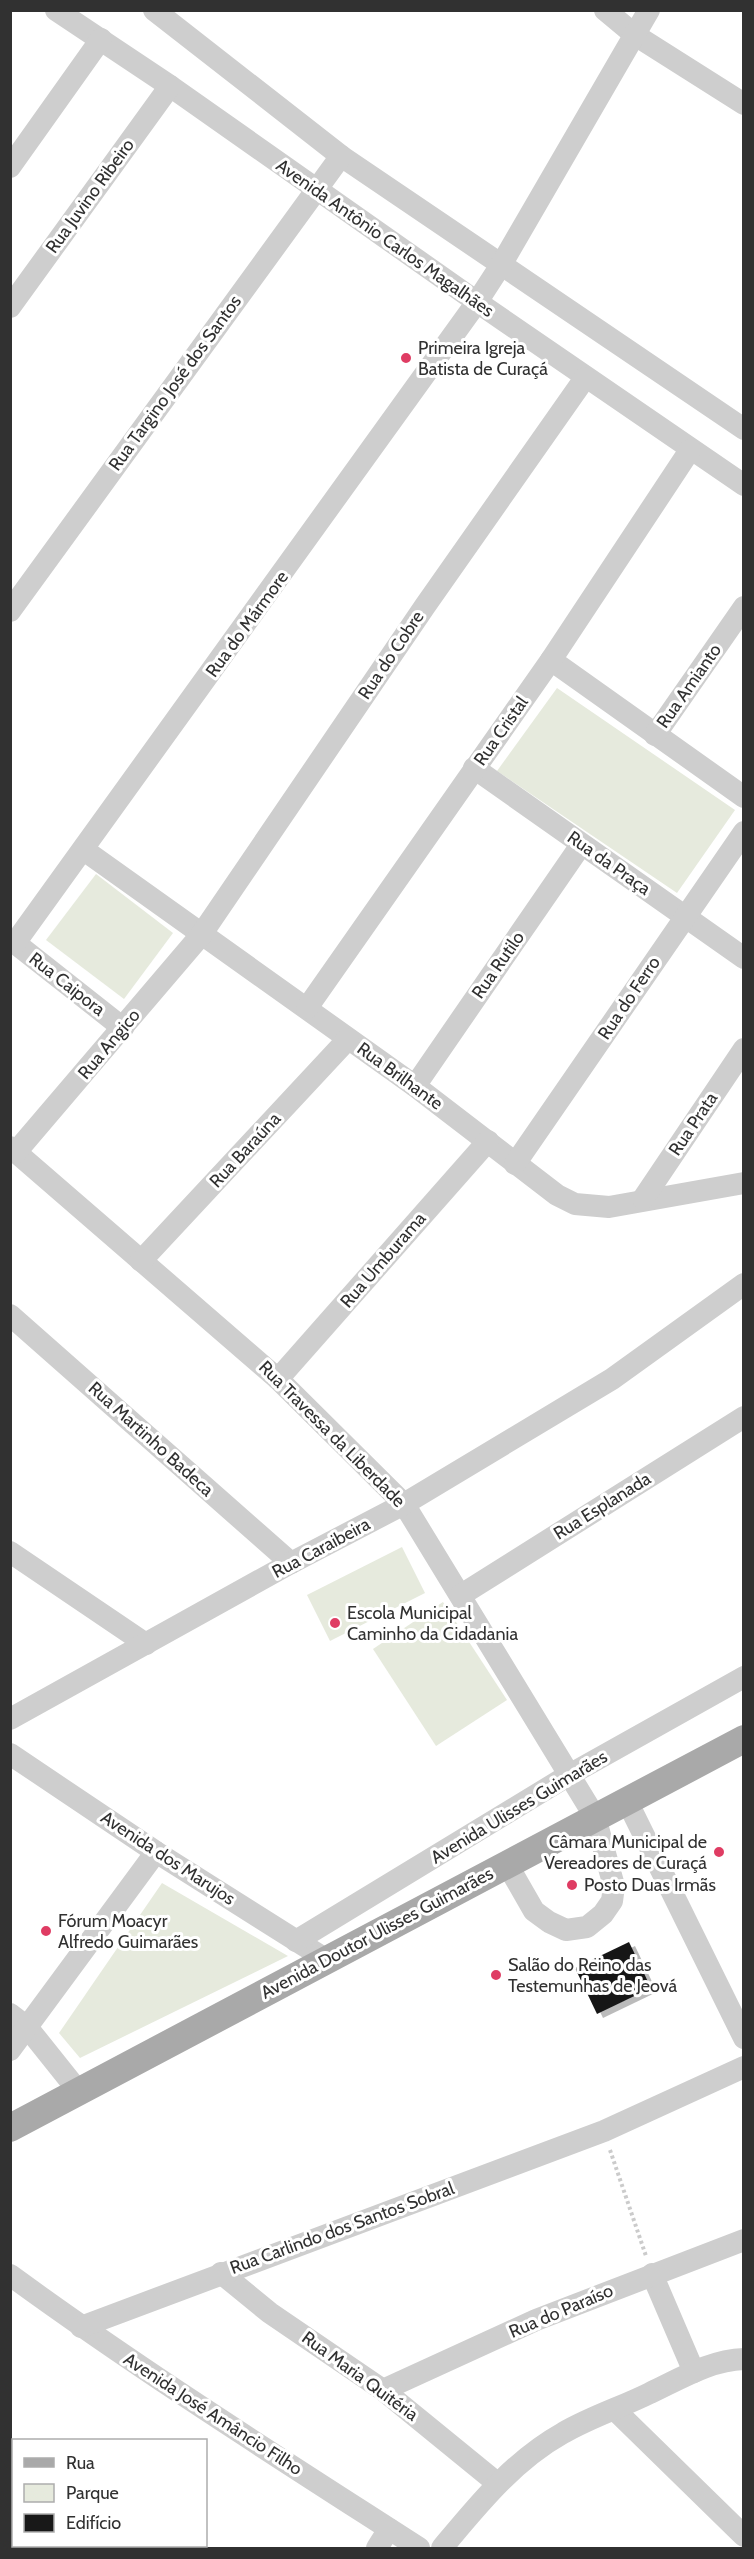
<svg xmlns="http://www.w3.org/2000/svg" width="754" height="2559" font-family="Cabin,sans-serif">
	<defs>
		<filter id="shadow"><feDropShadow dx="6" dy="4" stdDeviation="0" flood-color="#0004"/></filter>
	</defs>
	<rect width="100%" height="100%" fill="#fff"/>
	<!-- green -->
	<g fill="#e6eadd">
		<polygon points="557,688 735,810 677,893 497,771"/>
		<polygon points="96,874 173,933 124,999 46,940"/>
		<polygon points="402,1547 425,1593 330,1641 307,1595"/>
		<polygon points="443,1602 507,1700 436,1746 373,1649"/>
		<polygon points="162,1883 288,1956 80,2058 59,2033"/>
	</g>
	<!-- building -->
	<polygon fill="#181818" filter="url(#shadow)" points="629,1942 651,1988 597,2014 575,1968"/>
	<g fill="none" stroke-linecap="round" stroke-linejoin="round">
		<!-- path -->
		<polyline stroke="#cbcbcb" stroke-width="4" stroke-dasharray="3 3" stroke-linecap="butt" points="610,2150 646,2256"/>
		<!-- minor -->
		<g stroke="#cecece" stroke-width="22">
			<polyline points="56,10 170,86 477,302 744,485"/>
			<polyline points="154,10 341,156 744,429"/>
			<polyline points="605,10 635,35 744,104"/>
			<polyline points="10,167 101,39"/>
			<polyline points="10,307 170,86"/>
			<polyline points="10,611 341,156"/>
			<polyline points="551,660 744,797"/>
			<polyline points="655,735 744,607"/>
			<polyline points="474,768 744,958"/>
			<polyline points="84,850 415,1086 557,1195 575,1204 609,1207 744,1183"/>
			<polyline points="10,939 123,1028"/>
			<polyline points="15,943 477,302 501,265 649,10"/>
			<polyline points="307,1008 551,660 690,450"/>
			<polyline points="415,1086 581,845"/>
			<polyline points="10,1147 278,1379 404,1504 595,1817 614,1886 612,1901 603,1914 587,1927 566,1930 549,1922 534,1911 507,1864"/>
			<polyline points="16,1152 201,935 425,606 585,378"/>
			<polyline points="515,1164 744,832"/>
			<polyline points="643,1199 744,1049"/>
			<polyline points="141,1261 348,1039"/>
			<polyline points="10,1315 291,1563"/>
			<polyline points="278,1379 488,1141"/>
			<polyline points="10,1552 146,1644"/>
			<polyline points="461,1595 744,1417"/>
			<polyline points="10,1719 291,1563 404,1504 612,1379 744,1284"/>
			<polyline points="10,1754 156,1852 327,1960"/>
			<polyline points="627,1801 744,2038"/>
			<polyline points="296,1941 569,1775 744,1677"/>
			<polyline points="10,2014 27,2027 79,2092"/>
			<polyline points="10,2050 156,1852"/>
			<polyline points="221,2273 270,2313 383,2390 497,2483"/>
			<polyline points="652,2274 694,2372"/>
			<path d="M10 2275C143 2372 281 2459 419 2548"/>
			<polyline points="81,2327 604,2131 744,2067"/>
			<polyline points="383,2390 536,2320 744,2240"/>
			<polyline points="615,2410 744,2536"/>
			<polyline points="10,2508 14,2510"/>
			<polyline points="67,2546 71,2548"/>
			<polyline points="377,2548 389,2529"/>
			<path d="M442 2548C478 2505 513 2461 563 2433 590 2417 622 2407 650 2393 680 2379 710 2360 744 2359"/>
		</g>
		<!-- major -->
		<polyline stroke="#a9a9a9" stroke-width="28" points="10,2128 744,1739"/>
	</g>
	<!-- markers -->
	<g fill="#df3c63" stroke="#fff" stroke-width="2">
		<circle cx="406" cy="358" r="6"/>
		<circle cx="335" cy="1623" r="6"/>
		<circle cx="719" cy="1852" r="6"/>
		<circle cx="572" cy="1885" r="6"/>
		<circle cx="46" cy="1931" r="6"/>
		<circle cx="496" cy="1975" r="6"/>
	</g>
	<g text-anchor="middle" stroke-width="6" stroke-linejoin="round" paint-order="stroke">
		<!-- street labels -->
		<g font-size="18" fill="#313131" stroke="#fff">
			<text transform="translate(90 196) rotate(-54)" y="6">Rua Juvino Ribeiro</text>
			<text transform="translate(385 238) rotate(35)" y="6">Avenida Antônio Carlos Magalhães</text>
			<text transform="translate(175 383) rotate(-54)" y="6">Rua Targino José dos Santos</text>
			<text transform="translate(247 624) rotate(-54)" y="6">Rua do Mármore</text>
			<text transform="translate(391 655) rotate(-56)" y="6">Rua do Cobre</text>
			<text transform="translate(689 686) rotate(-55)" y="6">Rua Amianto</text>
			<text transform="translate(501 731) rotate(-55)" y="6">Rua Cristal</text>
			<text transform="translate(609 863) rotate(35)" y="6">Rua da Praça</text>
			<text transform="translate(498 965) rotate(-55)" y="6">Rua Rutilo</text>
			<text transform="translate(67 984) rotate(38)" y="6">Rua Caipora</text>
			<text transform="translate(629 998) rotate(-56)" y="6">Rua do Ferro</text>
			<text transform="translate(109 1044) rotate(-50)" y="6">Rua Angico</text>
			<text transform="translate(400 1076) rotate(36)" y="6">Rua Brilhante</text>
			<text transform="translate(693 1124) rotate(-56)" y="6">Rua Prata</text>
			<text transform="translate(245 1150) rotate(-47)" y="6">Rua Baraúna</text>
			<text transform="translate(383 1260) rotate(-49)" y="6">Rua Umburama</text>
			<text transform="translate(332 1434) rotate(45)" y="6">Rua Travessa da Liberdade</text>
			<text transform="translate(151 1439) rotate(42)" y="6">Rua Martinho Badeca</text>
			<text transform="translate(602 1506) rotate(-32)" y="6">Rua Esplanada</text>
			<text transform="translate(321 1548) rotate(-28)" y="6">Rua Caraibeira</text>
			<text transform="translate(519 1807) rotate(-31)" y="6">Avenida Ulisses Guimarães</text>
			<text transform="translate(168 1858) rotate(33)" y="6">Avenida dos Marujos</text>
			<text transform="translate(377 1933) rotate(-28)" y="6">Avenida Doutor Ulisses Guimarães</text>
			<text transform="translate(342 2228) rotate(-20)" y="6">Rua Carlindo dos Santos Sobral</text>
			<text transform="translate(561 2311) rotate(-23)" y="6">Rua do Paraíso</text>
			<text transform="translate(360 2376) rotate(36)" y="6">Rua Maria Quitéria</text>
			<text transform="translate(213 2414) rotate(33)" y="6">Avenida José Amâncio Filho</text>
		</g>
		<!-- poi labels -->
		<g font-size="18" fill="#313131" stroke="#fff" text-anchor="start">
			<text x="418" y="354">Primeira Igreja<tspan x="418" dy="21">Batista de Curaçá</tspan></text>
			<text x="347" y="1619">Escola Municipal<tspan x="347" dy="21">Caminho da Cidadania</tspan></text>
			<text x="707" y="1848" text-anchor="end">Câmara Municipal de<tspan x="707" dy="21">Vereadores de Curaçá</tspan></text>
			<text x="584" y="1891">Posto Duas Irmãs</text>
			<text x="58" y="1927">Fórum Moacyr<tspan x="58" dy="21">Alfredo Guimarães</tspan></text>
			<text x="508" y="1971">Salão do Reino das<tspan x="508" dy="21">Testemunhas de Jeová</tspan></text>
		</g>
	</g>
	<!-- border -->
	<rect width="754" height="2559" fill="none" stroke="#313131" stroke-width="24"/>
	<!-- legend -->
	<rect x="12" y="2439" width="195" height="108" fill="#ffffff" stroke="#adadad" stroke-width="1.5"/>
	<rect x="24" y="2458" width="30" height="9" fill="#a9a9a9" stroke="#adadad" stroke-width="1.5"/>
	<text x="66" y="2469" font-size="18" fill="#313131">Rua</text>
	<rect x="24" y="2484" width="30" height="18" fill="#e6eadd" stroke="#adadad" stroke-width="1.5"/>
	<text x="66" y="2499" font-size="18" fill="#313131">Parque</text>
	<rect x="24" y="2514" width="30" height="18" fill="#181818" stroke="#adadad" stroke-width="1.5"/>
	<text x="66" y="2529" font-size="18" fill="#313131">Edifício</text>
</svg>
